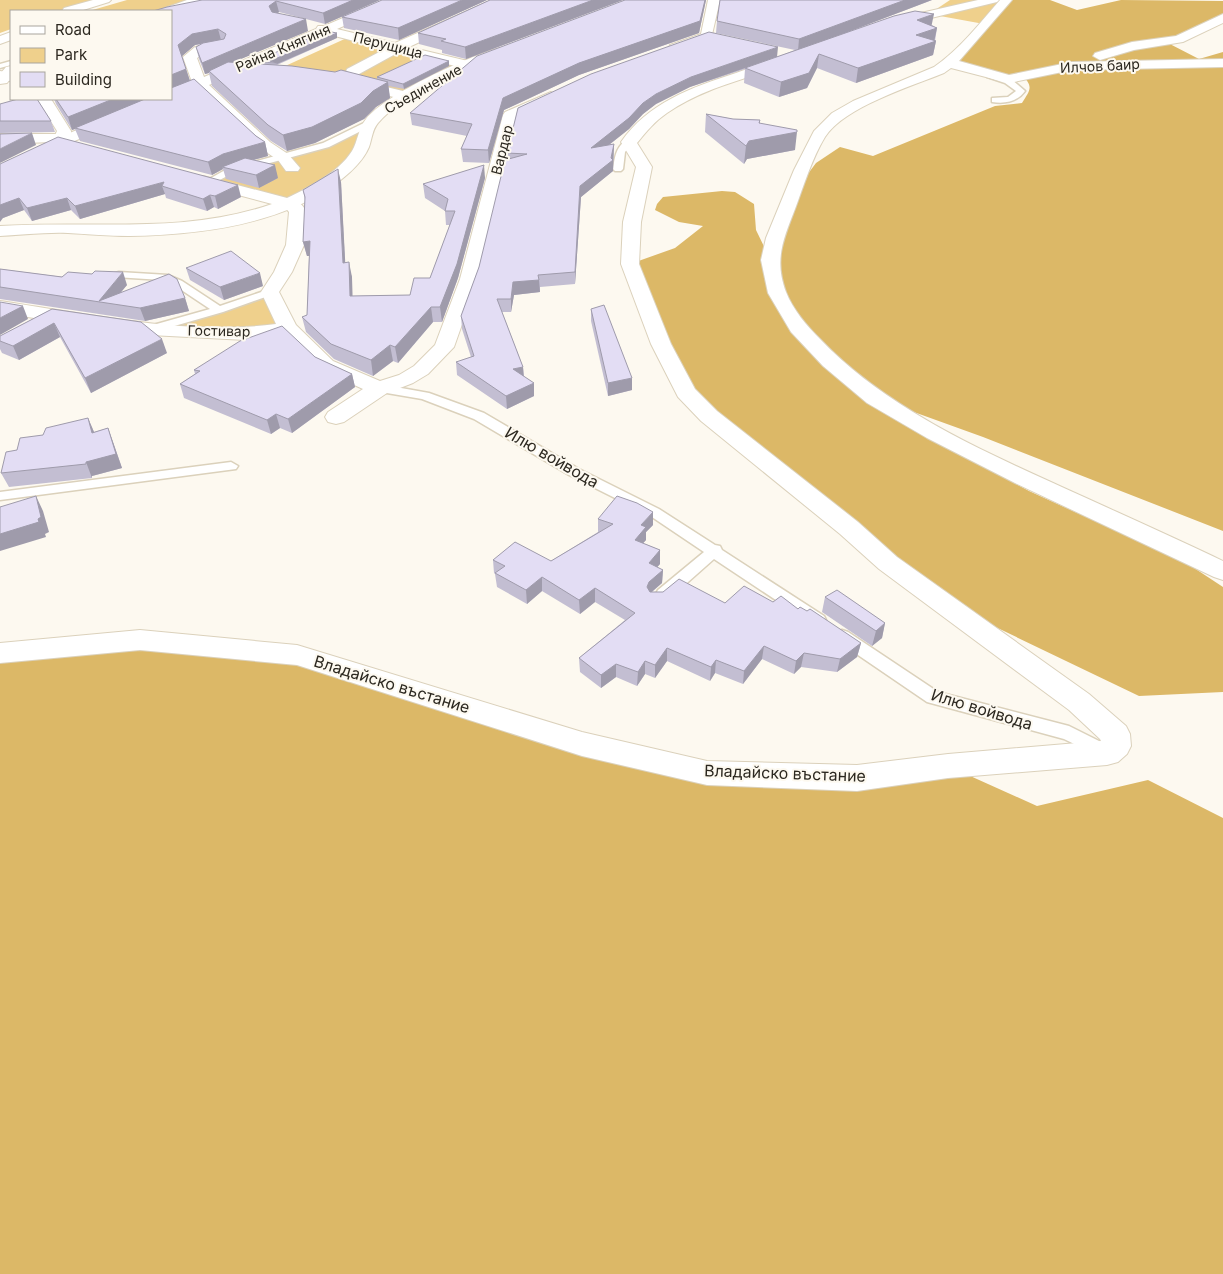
<svg xmlns="http://www.w3.org/2000/svg" width="1223" height="1274" font-family="Inter,sans-serif">
	<rect width="100%" height="100%" fill="#fdf9f0"/>
	<!-- green -->
	<g fill="#efd08c">
		<polygon points="0,0 105,0 68,11 11,11 11,29 0,33"/>
		<polygon points="127,0 233,0 171,11 89,11"/>
		<polygon points="950,0 1006,0 984,24 929,14"/>
		<polygon points="349,37 461,66 410,93 272,72"/>
		<polygon points="370,123 358,153 336,176 289,203 209,182 217,177 326,145"/>
		<polygon points="270,292 288,328 150,329"/>
	</g>
	<!-- forest -->
	<g fill="#dcb867">
		<path d="M1006 0H1050L1077 10 1121 0 1223 1V18L1164 41 1199 59 1223 52V531L983 437 875 398 903 423 1029 491 1185 562 1223 587V692L1139 696 935 598 686 392 630 264 675 248 703 226 679 222 655 210 657 204 663 197 722 191 735 192 754 204 756 230 770 259 807 175 816 163 840 147 873 156 995 106 1022 103C1030 90 1034 87 1022 75L1006 77 958 62 961 54Z"/>
		<polygon points="140,640 297,655 707,773 948,766 1037,806 1148,780 1223,818 1223,1274 0,1274 0,653"/>
	</g>
	<g fill="none" stroke-linecap="round" stroke-linejoin="round">
		<!-- lane casing -->
		<g stroke="#dbd1bb" stroke-width="3">
			<g id="lane">
				<polygon points="11,61 11,65 0,68 0,64"/>
				<path d="M987 73 1011 79 1025 91C1017 102 1005 104 992 102V98L1008 97 1016 91 1005 83 987 77Z"/>
				<polygon points="370,120 374,123 373,125 329,147 233,173 212,184 206,184 204,182 227,169 323,143"/>
				<path d="M629 139 633 142 625 152 623 169 621 171H615L613 169C615 157 616 145 629 139Z"/>
				<polygon points="119,272 168,275 182,281 220,306 270,289 276,292 274,294 223,312 150,333 144,329 146,327 210,309 174,285 162,280 115,277 114,275 115,273"/>
				<polygon points="379,384 429,393 484,413 579,469 659,509 715,545 720,546 722,550 824,616 826,620 824,624 818,626 812,624 714,559 670,598 664,599 658,598 656,594 658,590 704,552 649,515 569,475 474,419 422,399 375,391 373,388 375,385"/>
				<polygon points="231,462 238,466 236,469 0,500 0,492"/>
				<polygon points="842,630 848,632 938,692 1069,726 1111,747 1114,752 1111,757 1105,759 1064,739 927,702 836,640 834,636 836,632"/>
			</g>
		</g>
		<!-- street casing -->
		<g stroke="#dbd1bb" stroke-width="2">
			<g id="street">
				<polygon points="187,0 204,0 202,2 173,14 171,14 171,11 163,11 165,8"/>
				<polygon points="385,0 401,0 399,2 337,29 395,43 492,0 508,0 506,2 409,47 472,62 474,65 472,68 467,69 399,52 359,74 358,80 411,93 413,96 411,99 406,100 344,85 342,82 347,69 385,49 327,34 209,85 270,142 288,154 300,168 298,171 286,171 278,160 260,148 198,89 176,99 166,99 171,99 171,91 192,82 183,57 195,47 221,42 227,46 226,49 205,53 197,58 204,77 316,29 318,26 324,26"/>
				<polygon points="708,0 720,0 711,39 680,51 670,51 669,48 670,45 701,34"/>
				<polygon points="978,0 999,0 997,2 894,27 888,23 890,20"/>
				<path d="M1000 0H1012L959 61 1009 75 1072 62 1223 59V67L1072 70 1009 83 951 68 944 73C912 86 844 107 825 137 812 158 804 185 795 209 783 240 774 260 786 292 793 310 807 326 820 339 889 412 994 456 1084 497 1130 518 1177 539 1223 561V580L1214 577 1015 483 927 438 867 403 823 366 791 332 768 293 761 260 766 238 794 170 814 131 832 113 853 101 934 67C960 49 979 24 1000 0Z"/>
				<polygon points="1223,14 1223,23 1183,42 1134,50 1100,60 1093,56 1095,53 1132,42 1176,36"/>
				<path d="M780 58 785 59 787 62 785 65C746 79 701 89 667 113 655 121 646 132 637 143L652 167 641 222 639 264 671 344 695 389 717 411 858 522 897 557 1089 694 1126 726 1130 734 1131 746 1127 754 1118 762 1107 765 948 778 857 791 707 785 582 756 297 665 140 650 0 663V643L140 630 297 645 582 732 707 761 857 765 948 754 1101 741 1100 739 1069 710 879 569 840 534 701 421 678 397 651 344 621 264 623 222 636 167 621 142C648 103 692 87 736 73 750 68 765 62 780 58Z"/>
				<polygon points="11,66 11,78 7,83 0,84 0,74 6,67"/>
				<path d="M551 92 558 96 556 99 517 117 478 279 454 347 428 374 413 383 387 393 344 422 336 424 328 422 325 417 328 412 363 389 319 369 283 335 246 340 150 335 0 313V301C87 314 189 336 276 324L261 292 274 272 286 245 289 212 281 203 283 199C294 197 301 202 306 211L304 245 292 272 279 292 296 325 333 361 380 381 399 375 414 366 435 345 460 279 503 115 505 112Z"/>
				<polygon points="112,116 117,117 119,120 117,123 65,145 55,145 53,142 0,144 0,134 67,134"/>
			</g>
		</g>
		<!-- secondary casing -->
		<g stroke="#dbd1bb" stroke-width="2">
			<g id="secondary">
				<polygon points="93,0 111,0 109,2 80,11 62,11 64,8"/>
				<polygon points="11,32 11,40 0,44 0,36"/>
				<path d="M500 48 505 49 506 52 505 55C465 71 407 90 378 123 372 130 372 139 369 147 362 164 344 178 330 188 273 226 196 235 129 236 109 236 88 234 68 233 45 232 23 235 0 236V226C91 220 183 235 272 204L197 184 195 181 197 178 203 176 287 198C310 187 338 173 352 151 358 141 358 129 366 119 386 94 468 56 500 48Z"/>
				<polygon points="0,71 11,73 11,81 0,79"/>
				<polygon points="37,99 51,99 71,131 71,137 65,145 55,145 52,142 57,131"/>
			</g>
		</g>
		<!-- lane -->
		<use href="#lane" fill="#fff" fill-rule="evenodd"/>
		<!-- street -->
		<use href="#street" fill="#fff" fill-rule="evenodd"/>
		<!-- secondary -->
		<use href="#secondary" fill="#fff" fill-rule="evenodd"/>
	</g>
	<!-- wall -->
	<g fill="#c3bed2">
		<polygon points="202,0 380,0 325,24 279,12 278,13 308,31 233,62 253,64 253,62 337,38 277,65 377,80 377,77 449,61 449,66 404,89 388,86 390,98 376,107 364,119 315,143 287,151 271,141 212,86 209,73 205,74 199,59 196,47 202,44 195,45 182,56 190,81 256,136 265,142 268,156 253,160 278,178 259,188 226,179 223,169 212,175 80,141 75,129 72,130 56,104 54,99 171,99 171,11"/>
		<polygon points="487,0 399,40 344,28 342,17"/>
		<polygon points="490,0 623,0 466,59 442,53 442,50 419,44 418,33"/>
		<polygon points="625,0 706,0 699,33 579,75 504,110 489,163 463,162 461,149 467,136 412,125 410,113"/>
		<polygon points="720,0 932,0 848,32 932,25 937,28 935,41 936,41 933,55 856,83 817,68 807,88 779,97 744,83 745,69 690,87 656,104 643,114 629,129 609,145 614,144 613,171 581,197 575,284 540,287 540,292 514,295 511,312 502,312 523,367 524,377 534,396 507,409 457,375 456,362 471,357 462,329 461,316 479,267 507,160 507,153 518,108 777,57 795,50 716,33 717,21"/>
		<polygon points="0,104 51,121 55,132 0,133"/>
		<polygon points="706,114 733,119 760,120 760,124 795,150 747,159 744,164 705,132"/>
		<polygon points="0,164 241,197 218,209 214,207 207,211 166,198 165,194 80,219 71,210 32,221 24,210 3,218"/>
		<polygon points="485,178 458,278 442,322 433,322 398,363 393,361 373,376 334,359 306,332 302,317 307,315 309,256 307,256 303,242 305,200 303,190 341,182 345,262 352,277 352,296 410,295 430,278 450,225 446,225 445,211 425,198 423,184"/>
		<polygon points="186,268 263,286 224,300 190,280"/>
		<polygon points="0,269 127,285 121,292 185,298 189,311 145,321 0,299"/>
		<polygon points="52,309 167,353 91,393 60,337 19,360 2,353 0,349 0,336"/>
		<polygon points="591,309 632,390 608,396 591,321"/>
		<polygon points="315,357 352,374 355,387 292,433 280,428 271,434 184,398 180,384 195,374 194,370"/>
		<polygon points="88,418 94,432 108,428 113,442 122,468 92,476 92,478 9,487 1,473 17,450"/>
		<polygon points="598,519 653,525 646,532 646,540 643,543 660,550 660,564 657,567 663,570 662,583 652,592 725,603 773,602 798,609 861,643 857,657 837,672 801,667 794,674 762,659 743,684 715,673 710,681 667,661 655,678 645,674 637,686 616,677 601,688 580,672 579,658 625,620 595,602 580,614 542,591 527,604 497,587 495,574 494,573 493,560 551,561 598,532"/>
		<polygon points="825,597 885,623 882,638 872,646 822,612"/>
	</g>
	<!-- shaded-wall -->
	<g fill="#9f9bab">
		<polygon points="353,0 380,0 325,24 323,13"/>
		<polygon points="462,0 487,0 399,40 398,28"/>
		<polygon points="593,0 623,0 466,59 465,47"/>
		<polygon points="705,0 706,0 699,33 579,75 504,110 489,163 488,150 503,98"/>
		<polygon points="905,0 932,0 798,51 799,39"/>
		<polygon points="276,1 279,12 271,17 269,6"/>
		<polygon points="934,14 931,28 917,20"/>
		<polygon points="306,19 308,31 210,72 209,71 209,73 205,74 202,63"/>
		<polygon points="937,28 934,42 936,41 933,55 856,83 858,68 916,35"/>
		<polygon points="218,29 221,40 195,45 181,57 178,45 192,34"/>
		<polygon points="337,33 337,38 277,64 277,63 270,61"/>
		<polygon points="778,47 777,57 690,87 656,104 643,114 629,129 591,159 591,148 643,103 656,94 691,77"/>
		<polygon points="819,54 817,68 807,88 779,97 781,82"/>
		<polygon points="449,61 449,66 404,89 403,84"/>
		<polygon points="186,69 190,81 171,89 171,75"/>
		<polygon points="388,82 390,98 376,107 364,119 315,143 287,151 283,135 373,91"/>
		<polygon points="113,99 148,99 75,128 75,129 72,130 68,117"/>
		<polygon points="760,120 759,138 797,132 795,150 747,159 744,164 746,146"/>
		<polygon points="32,133 36,145 0,163 0,149"/>
		<polygon points="265,142 268,156 226,167 222,167 223,169 212,175 208,162 223,154"/>
		<polygon points="614,144 613,171 581,197 575,284 575,272 580,186 611,158"/>
		<polygon points="275,165 278,178 259,188 256,175"/>
		<polygon points="484,165 485,178 458,278 442,322 440,307"/>
		<polygon points="338,169 341,182 346,277 343,263"/>
		<polygon points="164,182 162,186 165,194 80,219 75,206"/>
		<polygon points="238,185 241,197 218,209 215,196"/>
		<polygon points="210,195 214,207 207,211 203,199"/>
		<polygon points="19,198 24,210 3,218 0,222 0,205"/>
		<polygon points="67,198 71,210 32,221 27,208"/>
		<polygon points="310,241 313,256 307,256 303,242"/>
		<polygon points="349,262 352,277 353,311 350,296"/>
		<polygon points="123,272 127,285 112,303 99,301"/>
		<polygon points="260,273 263,286 224,300 220,287"/>
		<polygon points="539,280 540,292 514,295 511,312 511,299 513,282"/>
		<polygon points="185,298 189,311 145,321 140,308"/>
		<polygon points="23,306 28,319 0,335 0,318"/>
		<polygon points="431,307 433,322 398,363 395,347"/>
		<polygon points="54,323 60,337 19,360 13,346"/>
		<polygon points="162,339 167,353 91,393 85,378"/>
		<polygon points="390,345 393,361 373,376 371,360"/>
		<polygon points="523,367 524,380 513,369"/>
		<polygon points="352,374 355,387 292,433 288,419"/>
		<polygon points="632,378 632,390 608,396 608,383"/>
		<polygon points="534,383 534,396 507,409 506,396"/>
		<polygon points="276,414 280,428 271,434 267,420"/>
		<polygon points="88,418 94,432 92,433"/>
		<polygon points="108,428 113,442 122,468 92,476 92,478 86,462"/>
		<polygon points="36,496 43,511 49,532 45,534 46,537 0,551 0,534 38,519"/>
		<polygon points="653,512 653,525 646,532 646,540 634,553 635,540 641,525"/>
		<polygon points="660,550 660,564 649,576 649,563"/>
		<polygon points="663,570 662,583 648,595 647,587 649,582"/>
		<polygon points="542,577 542,591 527,604 526,590"/>
		<polygon points="595,588 595,602 580,614 579,600"/>
		<polygon points="885,623 882,638 872,646 876,631"/>
		<polygon points="861,643 857,657 837,672 840,659"/>
		<polygon points="764,646 762,659 743,684 744,671"/>
		<polygon points="667,648 667,661 655,678 655,665"/>
		<polygon points="804,653 801,667 794,674 796,661"/>
		<polygon points="716,660 715,673 710,681 711,667"/>
		<polygon points="645,661 645,674 637,686 638,672"/>
		<polygon points="616,664 616,677 601,688 601,675"/>
	</g>
	<!-- building -->
	<g fill="#e3ddf4" stroke="#9f9bab">
		<polygon points="202,0 353,0 323,13 276,1 269,6 272,12 306,19 202,63 196,47 203,43 224,39 226,34 218,29 192,34 178,45 186,69 171,75 171,11 153,11 167,7"/>
		<polygon points="382,0 462,0 398,28 342,17"/>
		<polygon points="490,0 593,0 465,47 441,41 446,39 418,33"/>
		<polygon points="625,0 705,0 700,21 579,63 503,98 488,150 461,149 472,124 410,113 477,56"/>
		<polygon points="720,0 905,0 799,39 717,21"/>
		<polygon points="915,11 934,14 917,20 937,28 916,35 936,41 858,68 819,54 809,73 781,82 745,68 894,16"/>
		<polygon points="326,31 337,33 270,61 277,63 253,62"/>
		<polygon points="709,32 778,47 691,77 656,94 643,103 629,118 591,148 614,144 611,158 613,160 580,186 575,272 538,275 539,280 513,282 511,299 497,299 523,367 513,369 534,383 506,396 456,362 474,356 461,316 479,267 505,160 527,154 507,153 518,108 591,74"/>
		<polygon points="425,55 449,61 403,84 377,77"/>
		<polygon points="228,62 292,66 335,72 341,70 388,82 373,91 361,103 312,127 283,135 268,125 209,71"/>
		<polygon points="194,79 256,136 265,142 223,154 208,162 75,128 145,99 171,99 171,88"/>
		<polygon points="18,99 37,99 51,121 0,121 0,104"/>
		<polygon points="56,99 113,99 68,117"/>
		<polygon points="706,114 733,119 760,120 759,123 797,130 797,132 749,141 746,146"/>
		<polygon points="32,133 0,149 0,134"/>
		<polygon points="58,137 238,185 215,196 210,195 203,199 162,186 164,182 75,206 67,198 27,208 19,198 0,205 0,164"/>
		<polygon points="245,158 275,165 256,175 222,167"/>
		<polygon points="484,165 457,264 440,307 431,307 395,347 390,345 371,360 331,344 302,317 307,315 310,241 303,242 305,197 303,190 338,169 343,263 349,262 350,296 410,295 414,278 430,278 455,211 445,211 448,199 423,184"/>
		<polygon points="231,251 260,273 220,287 186,268"/>
		<polygon points="0,269 62,277 68,272 92,274 95,271 123,272 99,301 169,274 177,279 185,298 140,308 0,287"/>
		<polygon points="0,302 23,306 0,318"/>
		<polygon points="604,305 632,378 608,383 591,309"/>
		<polygon points="52,309 141,322 162,339 85,378 54,323 13,346 0,341 0,336"/>
		<polygon points="282,326 315,357 352,374 288,419 276,414 267,420 180,384 200,371 194,370 240,341"/>
		<polygon points="88,418 92,433 108,428 116,454 86,462 86,464 1,473 6,452 17,450 20,438 43,435 46,428"/>
		<polygon points="36,496 41,517 38,519 39,522 0,534 0,507"/>
		<polygon points="617,496 637,503 653,512 641,525 646,527 635,540 660,550 649,563 663,570 649,582 647,587 650,592 663,592 679,579 725,603 744,586 773,602 781,596 798,609 800,607 807,611 810,609 861,643 840,659 804,653 796,661 764,646 744,671 716,660 711,667 667,648 655,665 645,661 638,672 616,664 601,675 579,658 635,613 595,588 579,600 542,577 526,590 495,573 505,566 493,560 515,542 551,561 613,524 598,519"/>
		<polygon points="837,590 885,623 876,631 825,597"/>
	</g>
	<g text-anchor="middle" stroke-width="4" stroke-linejoin="round" paint-order="stroke">
		<!-- far-street labels -->
		<g font-size="14" fill="#2c2820" stroke="#fdf9f0">
			<text transform="translate(388 45) rotate(14)" y="5">Перущица</text>
			<text transform="translate(283 48) rotate(-23)" y="5">Райна Княгиня</text>
			<text transform="translate(1100 66) rotate(-3)" y="5">Илчов баир</text>
			<text transform="translate(423 89) rotate(-29)" y="5">Съединение</text>
			<text transform="translate(502 150) rotate(-76)" y="5">Вардар</text>
			<text transform="translate(219 331) rotate(1)" y="5">Гостивар</text>
		</g>
		<!-- street labels -->
		<g font-size="16" fill="#2c2820" stroke="#fdf9f0">
			<text transform="translate(552 457) rotate(30)" y="6">Илю войвода</text>
			<text transform="translate(392 684) rotate(17)" y="6">Владайско въстание</text>
			<text transform="translate(982 709) rotate(17)" y="6">Илю войвода</text>
			<text transform="translate(785 773) rotate(2)" y="6">Владайско въстание</text>
		</g>
	</g>
	<!-- legend -->
	<rect x="10" y="10" width="162" height="90" fill="#fdf9f0" stroke="#a9a59d"/>
	<rect x="20" y="26" width="25" height="8" fill="#ffffff" stroke="#a9a59d"/>
	<text x="55" y="35" font-size="15" fill="#2c2820">Road</text>
	<rect x="20" y="48" width="25" height="15" fill="#efd08c" stroke="#a9a59d"/>
	<text x="55" y="60" font-size="15" fill="#2c2820">Park</text>
	<rect x="20" y="72" width="25" height="15" fill="#e3ddf4" stroke="#a9a59d"/>
	<text x="55" y="85" font-size="15" fill="#2c2820">Building</text>
</svg>
